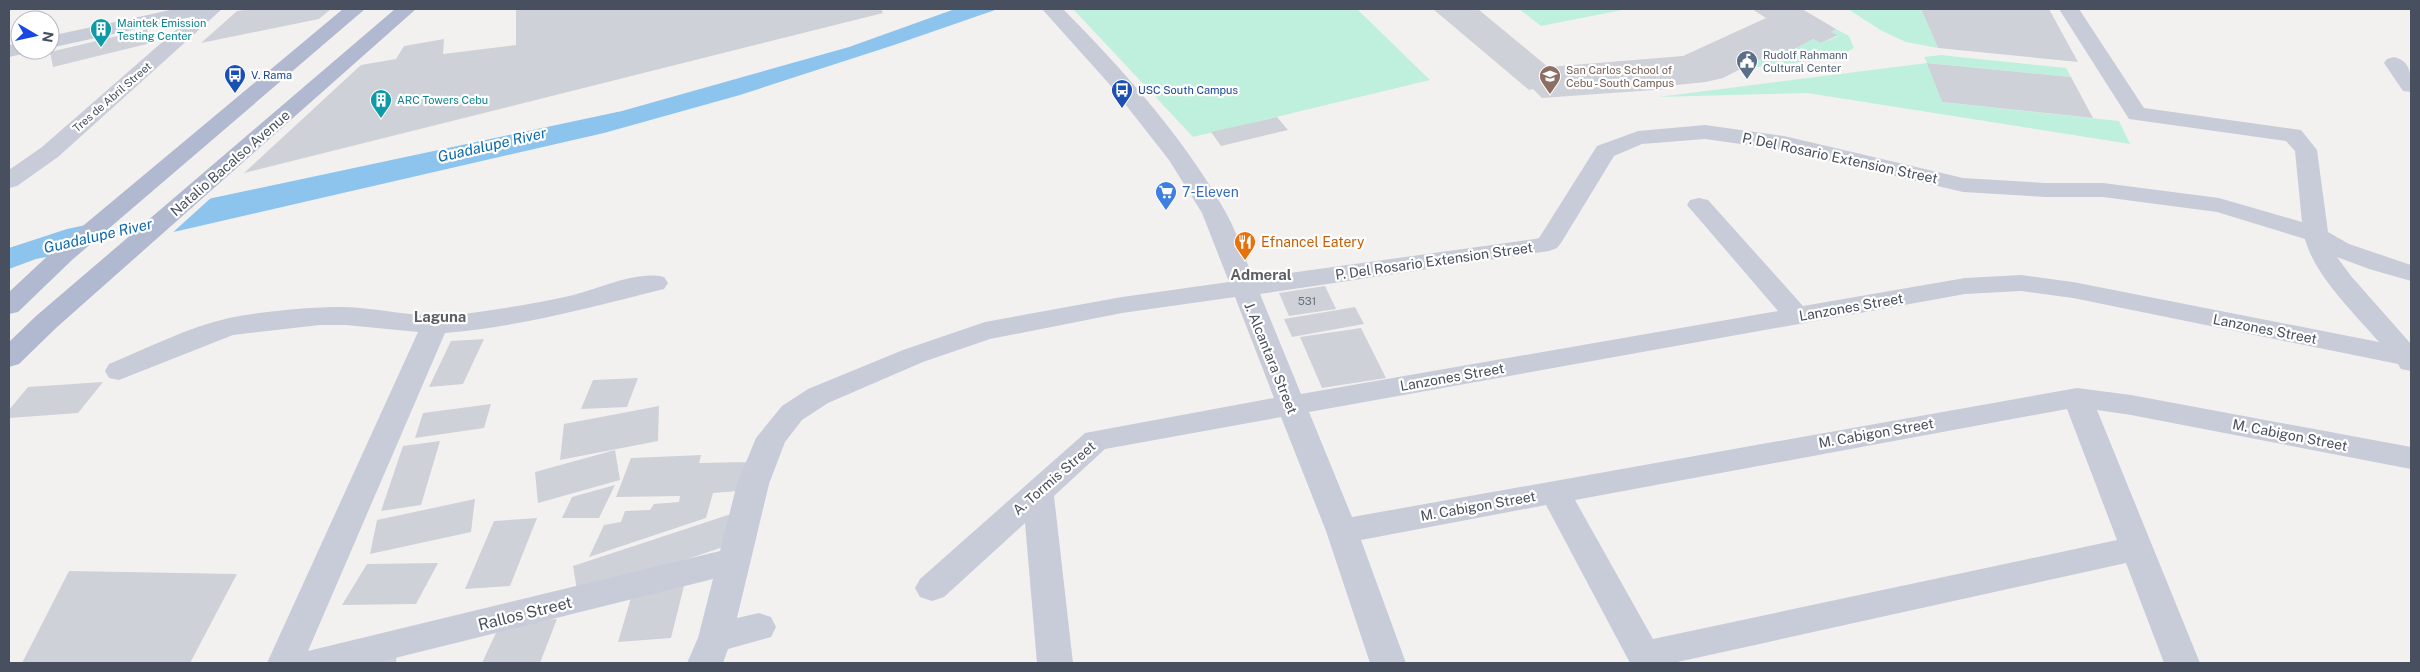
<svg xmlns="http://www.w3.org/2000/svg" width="2420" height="672" font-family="'Public Sans',sans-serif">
	<rect width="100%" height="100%" fill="#f3f1f0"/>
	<!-- green -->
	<g fill="#bff0dd">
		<polygon points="1073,9 1357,9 1430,80 1193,137"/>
		<polygon points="1519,9 1627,9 1541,26"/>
		<polygon points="1848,9 1921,9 1938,48 1906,42 1882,31"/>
		<polygon points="1836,29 1849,36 1854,48 1836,58 1740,69 1780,49 1789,52 1813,39 1821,43 1838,36 1831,32"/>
		<polygon points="1941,55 2066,68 2071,77 1928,63 1942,102 2119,121 2130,144 1807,93 1658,97 1927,63 1924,57"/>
	</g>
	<!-- water -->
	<polygon fill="#8dc4ed" points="955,9 998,9 894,45 740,95 604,133 178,231 36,259 9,269 9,248 67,229 622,111 849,47"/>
	<!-- pier -->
	<polygon fill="#f3f1f0" points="212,197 171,234 46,259 91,221"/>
	<!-- building -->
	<g fill="#cfd1d8">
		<polygon points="252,9 331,9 319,19 201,43 237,11"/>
		<polygon points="516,9 881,9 883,13 244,173 361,65 396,59 404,46 444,39 443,54 516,45"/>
		<polygon points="1433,9 1478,9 1548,67 1683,56 1766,18 1752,9 1802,9 1836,29 1831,32 1838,35 1821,43 1813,39 1789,52 1780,49 1723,78 1706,82 1666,86 1668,89 1542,98 1533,89 1529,90"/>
		<polygon points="1921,9 2049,9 2078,62 1938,48"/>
		<polygon points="147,29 151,43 53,67 50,52"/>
		<polygon points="1927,63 2071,77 2093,118 1942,102"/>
		<polygon points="1277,117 1288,130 1221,146 1211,132"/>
		<polygon points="1325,286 1336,309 1289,316 1279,293"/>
		<polygon points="1355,307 1364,324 1292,337 1284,319"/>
		<polygon points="1361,328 1386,378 1322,388 1300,337"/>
		<polygon points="484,339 463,384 429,387 451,341"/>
		<polygon points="638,378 627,407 581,409 593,380"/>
		<polygon points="103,382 78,413 9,418 9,410 28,387"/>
		<polygon points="491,404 484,428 415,438 423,413"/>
		<polygon points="659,406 658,441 560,460 564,424"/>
		<polygon points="440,441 421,505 381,511 403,446"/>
		<polygon points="615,450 620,480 538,503 535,472"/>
		<polygon points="701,455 699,463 747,462 738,491 713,493 706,518 589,557 604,525 621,522 625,511 650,510 654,504 679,502 680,496 616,497 631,458"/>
		<polygon points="615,485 599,518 562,518 572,497"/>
		<polygon points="475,499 471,532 370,554 377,520"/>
		<polygon points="731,514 726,546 578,596 573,566"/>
		<polygon points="537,518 510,586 465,589 494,521"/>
		<polygon points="438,563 416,604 342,605 367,564"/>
		<polygon points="69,571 237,574 190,663 22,663"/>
		<polygon points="684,586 671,638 618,642 633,591"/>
		<polygon points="557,619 540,663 482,663 501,622"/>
		<polygon points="397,653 396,663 359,663"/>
	</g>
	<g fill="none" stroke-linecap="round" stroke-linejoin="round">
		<!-- minor -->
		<g fill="#c7ccd8" fill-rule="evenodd">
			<polygon points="175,9 222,9 58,157 17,186 9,188 9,170 42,147 191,17 50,48 50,36"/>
			<path d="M1042 9H1063C1123 70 1183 136 1225 211 1237 232 1244 256 1253 278L1535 239 1539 238 1597 146 1638 131 1705 125 1784 136 1963 178 2046 183H2103L2219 198 2302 222 2295 151 2286 141 2129 119 2059 9H2079L2144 108 2301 130 2317 150 2328 232 2349 244 2411 265V281L2369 269 2337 257 2351 276 2411 344V371L2401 369 2398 364 2073 298 2021 291 1965 294 1309 412 1352 517 2077 388 2131 395 2411 447V469L2131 415 2097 410 2200 663H2164L2126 563 1673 663H1630L1546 505 1361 540 1406 663H1370L1326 531 1281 417 1105 449 1054 496 1073 663H1037L1025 523 944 597 932 601 920 597 915 588 920 579 1085 433 1274 398 1235 297 1122 313 990 339 923 362 828 403 802 420 785 442 769 484 737 618 759 613 771 617 776 627 771 637 728 649 723 663H687L698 638 713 579 375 663H267L418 332 346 325H320L233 335 119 380 109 378 105 371 109 364C148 348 188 327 229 318 266 311 306 307 343 307 383 308 423 320 464 314 499 309 534 304 569 296 597 290 636 270 664 277L668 283 664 289C593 307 518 327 445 333L308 651 720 551 737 484 756 438 782 406 808 389 903 350 985 322 1122 297 1229 282 1202 213 1169 160 1111 86ZM1705 139 1784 150 1963 192 2046 197H2103L2217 212 2305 239C2315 276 2354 313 2379 342L2073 282 2021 275 1965 278 1803 306 1708 200 1699 198 1690 200 1687 205 1778 311 1301 394 1260 294 1549 251 1557 248 1561 243 1614 156 1642 144ZM2067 409 2117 540 1653 639 1575 500Z"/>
			<polygon points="20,43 20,50 30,50 27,53 9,57 9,45"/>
			<path d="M2394 57C2412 61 2411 77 2411 92L2403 91 2384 63 2387 59Z"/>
		</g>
		<!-- major -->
		<g fill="#b0b9cf" fill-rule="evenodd">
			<polygon points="343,9 365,9 72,260 18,312 9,314 9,292 54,250"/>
			<polygon points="395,9 416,9 56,328 19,364 9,367 9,342 36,316"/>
		</g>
	</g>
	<!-- icons -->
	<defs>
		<g id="building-pin" transform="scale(1.125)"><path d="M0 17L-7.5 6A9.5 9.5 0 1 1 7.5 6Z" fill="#0f9aa8" stroke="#fff"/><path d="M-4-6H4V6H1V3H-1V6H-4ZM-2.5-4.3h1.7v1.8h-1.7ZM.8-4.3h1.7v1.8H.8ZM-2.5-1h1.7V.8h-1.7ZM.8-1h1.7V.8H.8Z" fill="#fff"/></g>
		<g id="civic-pin" transform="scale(1.125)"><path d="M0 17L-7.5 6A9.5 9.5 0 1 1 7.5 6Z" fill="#5c6f8a" stroke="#fff"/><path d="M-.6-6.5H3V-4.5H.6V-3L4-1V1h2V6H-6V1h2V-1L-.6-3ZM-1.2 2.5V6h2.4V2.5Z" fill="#fff"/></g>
		<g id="bus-pin" transform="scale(1.125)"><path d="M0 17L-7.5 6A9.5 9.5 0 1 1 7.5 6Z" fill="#1a4fb4" stroke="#fff"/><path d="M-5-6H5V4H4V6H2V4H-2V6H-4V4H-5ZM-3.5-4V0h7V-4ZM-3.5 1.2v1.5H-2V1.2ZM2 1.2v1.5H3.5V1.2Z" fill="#fff"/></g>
		<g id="university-pin" transform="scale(1.125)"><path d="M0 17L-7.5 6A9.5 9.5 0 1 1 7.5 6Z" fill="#8d6e63" stroke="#fff"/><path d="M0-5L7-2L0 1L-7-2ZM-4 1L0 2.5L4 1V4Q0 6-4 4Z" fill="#fff"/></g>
		<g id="supermarket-pin" transform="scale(1.125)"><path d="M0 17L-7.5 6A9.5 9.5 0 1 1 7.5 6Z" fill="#3f7fe0" stroke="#fff"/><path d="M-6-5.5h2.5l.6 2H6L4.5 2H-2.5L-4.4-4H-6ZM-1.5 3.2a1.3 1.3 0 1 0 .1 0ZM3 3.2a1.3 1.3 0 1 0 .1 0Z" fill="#fff"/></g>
		<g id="restaurant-pin" transform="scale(1.125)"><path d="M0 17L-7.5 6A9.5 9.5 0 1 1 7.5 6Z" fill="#e8710a" stroke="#fff"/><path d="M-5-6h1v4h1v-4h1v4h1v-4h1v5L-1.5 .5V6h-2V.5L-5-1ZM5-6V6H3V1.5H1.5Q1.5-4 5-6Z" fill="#fff"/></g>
	</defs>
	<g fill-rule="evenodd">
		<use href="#building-pin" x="101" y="29"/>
		<use href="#civic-pin" x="1747" y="61"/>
		<use href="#bus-pin" x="235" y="75"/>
		<use href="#university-pin" x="1550" y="76"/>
		<use href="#bus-pin" x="1122" y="90"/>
		<use href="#building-pin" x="381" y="100"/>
		<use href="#supermarket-pin" x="1166" y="192"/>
		<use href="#restaurant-pin" x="1245" y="242"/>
	</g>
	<g text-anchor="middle" stroke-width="4.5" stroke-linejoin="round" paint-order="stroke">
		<!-- far-culture labels -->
		<g font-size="11" fill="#0d838f" stroke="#fff" text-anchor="start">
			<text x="117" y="27">Maintek Emission<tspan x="117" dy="13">Testing Center</tspan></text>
			<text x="397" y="104">ARC Towers Cebu</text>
		</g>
		<!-- far-service labels -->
		<g font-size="11" fill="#4e5e75" stroke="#fff" text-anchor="start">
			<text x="1763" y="59">Rudolf Rahmann<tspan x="1763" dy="13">Cultural Center</tspan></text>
		</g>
		<!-- far-education labels -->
		<g font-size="11" fill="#785e54" stroke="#fff" text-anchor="start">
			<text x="1566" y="74">San Carlos School of<tspan x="1566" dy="13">Cebu - South Campus</tspan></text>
		</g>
		<!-- far-transit labels -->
		<g font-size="11" fill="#164399" stroke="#fff" text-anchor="start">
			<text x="251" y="79">V. Rama</text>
			<text x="1138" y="94">USC South Campus</text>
		</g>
		<!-- far-street labels -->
		<g font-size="11" fill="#484f5e" stroke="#fff">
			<text transform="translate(112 97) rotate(-41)" y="4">Tres de Abril Street</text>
		</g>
		<!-- number labels -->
		<g font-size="11" fill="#6a707c">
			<text x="1307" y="305">531</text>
		</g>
		<!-- street labels -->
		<g font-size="14" fill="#484f5e" stroke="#fff">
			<text transform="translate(1840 158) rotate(12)" y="5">P. Del Rosario Extension Street</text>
			<text transform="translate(230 163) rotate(-41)" y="5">Natalio Bacalso Avenue</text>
			<text transform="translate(1434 261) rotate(-8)" y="5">P. Del Rosario Extension Street</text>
			<text transform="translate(1851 307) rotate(-10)" y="5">Lanzones Street</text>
			<text transform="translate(2265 329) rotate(11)" y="5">Lanzones Street</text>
			<text transform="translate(1271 358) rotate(68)" y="5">J. Alcantara Street</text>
			<text transform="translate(1452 377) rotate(-10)" y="5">Lanzones Street</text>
			<text transform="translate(1876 433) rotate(-10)" y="5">M. Cabigon Street</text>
			<text transform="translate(2290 435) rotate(11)" y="5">M. Cabigon Street</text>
			<text transform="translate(1054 478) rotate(-41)" y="5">A. Tormis Street</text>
			<text transform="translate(1478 506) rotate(-10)" y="5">M. Cabigon Street</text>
		</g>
		<!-- shop labels -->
		<g font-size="14" fill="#366cbe" stroke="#fff" text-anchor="start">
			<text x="1182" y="197">7-Eleven</text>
		</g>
		<!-- food labels -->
		<g font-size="14" fill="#c56008" stroke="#fff" text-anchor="start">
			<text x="1261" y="247">Efnancel Eatery</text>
		</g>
		<!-- water labels -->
		<g font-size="15" font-style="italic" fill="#0c69ad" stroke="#fff">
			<text transform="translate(492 145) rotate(-13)" y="5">Guadalupe River</text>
			<text transform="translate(98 236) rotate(-13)" y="5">Guadalupe River</text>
		</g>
		<!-- neighbourhood labels -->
		<g font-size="15" font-weight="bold" fill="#5d5f65" stroke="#fff">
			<text x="1261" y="280">Admeral</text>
			<text x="440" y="322">Laguna</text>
		</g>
		<!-- near-street labels -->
		<g font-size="16" fill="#484f5e" stroke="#fff">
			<text transform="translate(525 613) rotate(-14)" y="6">Rallos Street</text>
		</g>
	</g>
	<!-- border -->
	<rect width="2420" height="672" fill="none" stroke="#484f5e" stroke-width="20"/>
	<!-- north arrow -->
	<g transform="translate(35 35) rotate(99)"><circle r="24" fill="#ffffff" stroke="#b6b9bf"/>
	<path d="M0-4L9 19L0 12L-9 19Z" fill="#1946e5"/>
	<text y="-8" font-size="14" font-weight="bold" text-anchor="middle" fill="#484f5e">N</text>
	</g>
</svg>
